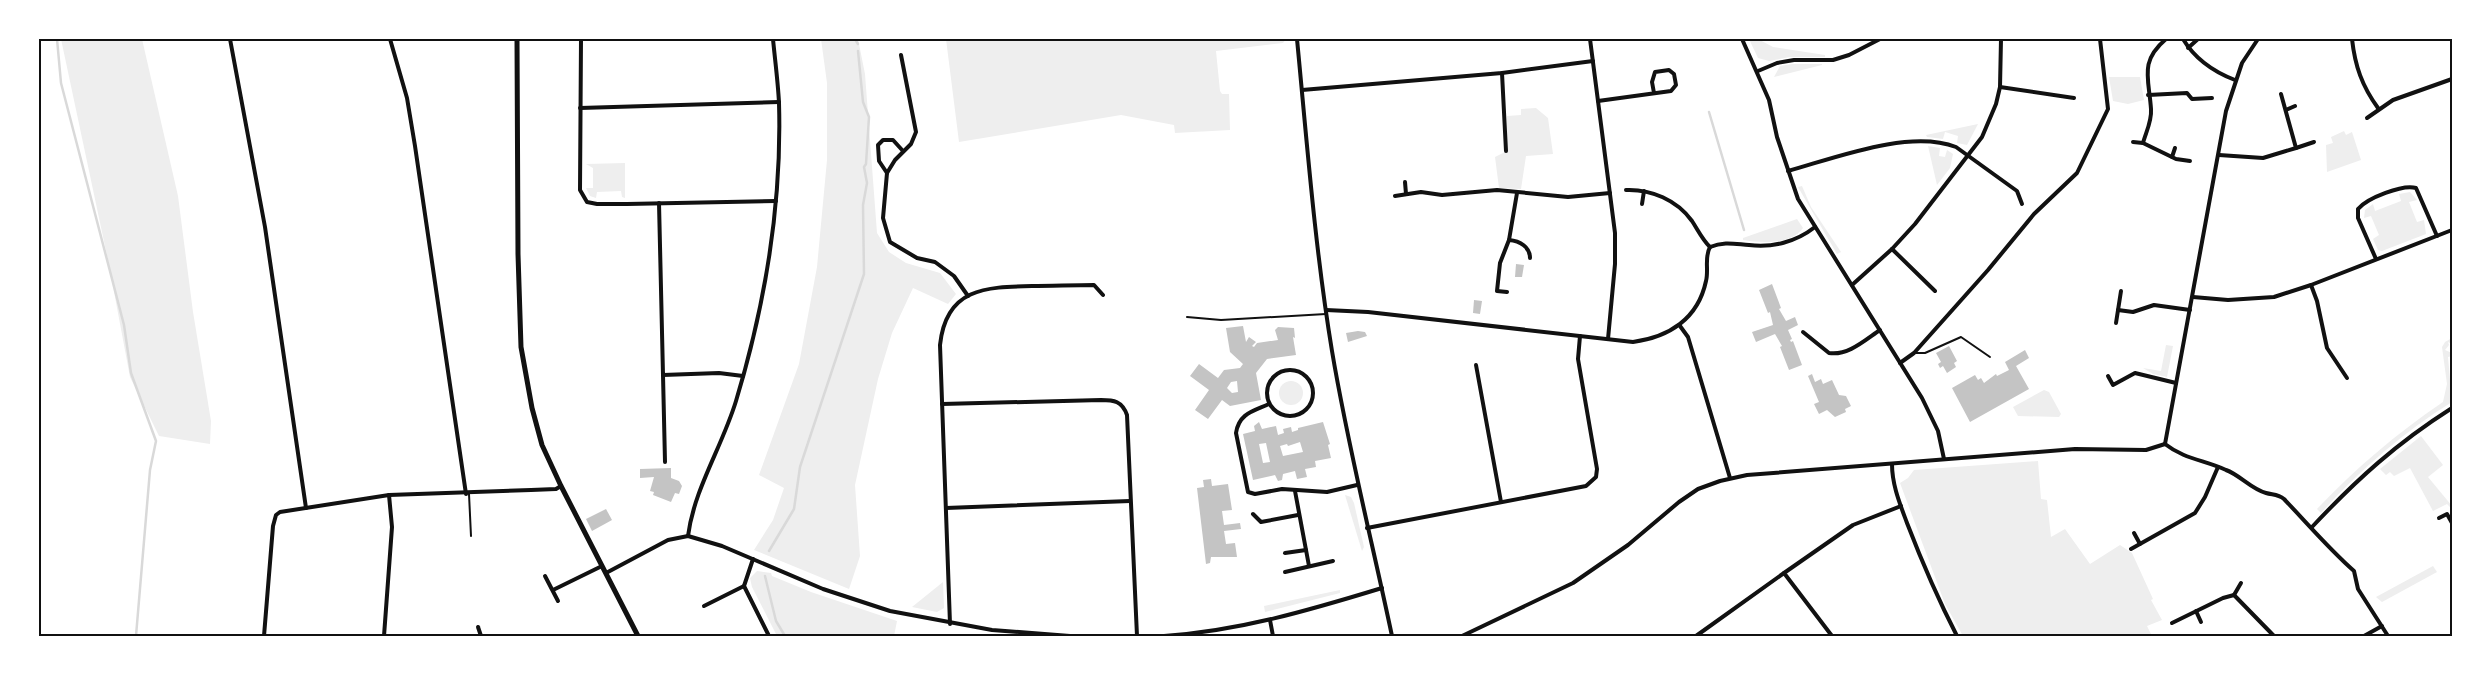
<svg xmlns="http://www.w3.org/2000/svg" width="2491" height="675" font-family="Arial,sans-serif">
	<rect width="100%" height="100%" fill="#fff"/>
	<!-- green -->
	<g fill="#eee">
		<polygon points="61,39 142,39 178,196 193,312 211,421 210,444 159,436 130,377 109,265"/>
		<polygon points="821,39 858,39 865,74 877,233 889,252 906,263 940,273 956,294 948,304 913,288 892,333 878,379 855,485 860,556 849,589 754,550 773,520 784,488 759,475 799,364 817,267 827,160 827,83"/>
		<polygon points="946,39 1286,39 1283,43 1216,51 1220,91 1222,94 1229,94 1230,130 1175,133 1174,125 1121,115 959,142"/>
		<polygon points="1749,39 1758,39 1773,47 1825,55 1825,57 1790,57 1769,61 1758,58"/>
		<polygon points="1792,64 1822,64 1822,65 1774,77 1780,66"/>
		<polygon points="2109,77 2140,77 2144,100 2128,104 2113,101"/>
		<polygon points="1536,108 1548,118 1553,154 1526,156 1521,189 1499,188 1495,157 1507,151 1507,116 1521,115 1521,109"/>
		<polygon points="1978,124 1967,145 1957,143 1958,136 1945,132 1943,139 1927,137 1926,135"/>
		<polygon points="2344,131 2346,135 2352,132 2361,160 2327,172 2326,145 2333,143 2331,137"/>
		<polygon points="1928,146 1940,148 1939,156 1945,157 1947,150 1953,154 1950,168 1937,185"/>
		<polygon points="625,163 625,198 622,197 621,191 597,192 596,198 590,196 586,188 593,188 593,168 586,164"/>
		<polygon points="1802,186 1811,207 1841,252 1837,254 1798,187"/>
		<polygon points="2410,192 2417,200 2409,202 2417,222 2424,220 2426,234 2382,251 2378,250 2373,239 2379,235 2371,216 2364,218 2365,210 2373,204 2375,211 2401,201 2399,194"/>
		<path d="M1797 219 1803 228C1791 245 1761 243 1743 240V238Z"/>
		<path d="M2452 338V344L2448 342 2449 345 2445 350 2452 353V356L2448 357 2452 402C2402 433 2360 470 2321 513L2317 509C2356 468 2396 434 2443 402L2447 384 2442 347 2445 342Z"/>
		<polygon points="2166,345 2173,346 2167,377 2153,374 2143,368 2161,371"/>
		<circle cx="1291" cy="393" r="12"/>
		<polygon points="2044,390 2049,392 2061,414 2059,417 2018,416 2013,407"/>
		<polygon points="2421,436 2443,465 2428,477 2452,506 2452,509 2447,504 2433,511 2410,468 2394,476 2390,472 2386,475 2380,469"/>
		<polygon points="2038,461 2041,499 2047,500 2051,537 2065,529 2090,564 2120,545 2132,553 2153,599 2151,600 2162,620 2147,626 2152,636 1963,636 1945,604 1900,483 1908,478 1914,470"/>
		<polygon points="1345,495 1351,497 1354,503 1364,547 1362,551"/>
		<polygon points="2433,566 2437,572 2382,602 2376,597"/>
		<polygon points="757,571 771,573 772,576 811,592 897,621 894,636 777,636 752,587 750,578"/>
		<polygon points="943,582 944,608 937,612 912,607"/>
		<polygon points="1340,590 1340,593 1265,612 1264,606"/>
	</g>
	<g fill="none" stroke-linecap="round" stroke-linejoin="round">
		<!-- stream -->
		<g stroke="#d9d9d9" stroke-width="2.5">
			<polyline points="57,39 61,83 124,325 131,373 156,441 150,470 136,636"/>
			<polyline points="855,39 858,44"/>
			<polyline points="1709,112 1744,230"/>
			<polyline points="769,551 794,509 800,467 864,274 863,205 867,183 864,167 866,164 869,117 863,102 858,51"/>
			<polyline points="765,576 776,621 785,636"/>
		</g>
	</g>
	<!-- building -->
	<g fill="#c4c4c4" fill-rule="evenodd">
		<polygon points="1516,264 1524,265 1522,277 1515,277"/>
		<polygon points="1772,284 1781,308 1779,309 1786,321 1795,317 1798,325 1788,330 1792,339 1790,340 1791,342 1793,341 1802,365 1789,370 1780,347 1782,346 1775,334 1756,342 1752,332 1773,325 1770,312 1768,313 1759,290"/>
		<polygon points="1474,300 1482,301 1480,314 1473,313"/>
		<path d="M1243 326 1246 342 1249 337 1256 342 1252 346 1254 347 1257 343 1278 340 1275 330 1278 327 1294 328 1295 338 1293 337 1296 355 1267 359 1256 373 1261 400 1230 406 1222 400 1208 419 1195 410 1209 390 1190 376 1199 364 1218 378 1224 370 1240 368 1243 364 1230 352 1226 328ZM1237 381 1238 392 1232 393 1227 388 1231 382Z"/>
		<polygon points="1358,331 1365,332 1367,336 1348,342 1346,333"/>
		<polygon points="1949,346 1957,361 1954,363 1956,367 1947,373 1943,366 1940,368 1938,364 1941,362 1936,353"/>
		<polygon points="2025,350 2029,358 2016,366 2029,389 1970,422 1952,388 1975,375 1978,380 1981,378 1984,383 1996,374 1997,376 2009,370 2005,362"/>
		<polygon points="1812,374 1815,382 1821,379 1823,384 1832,380 1839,395 1846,396 1851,406 1845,409 1846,412 1835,417 1827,410 1819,414 1814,404 1819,402 1808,376"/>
		<path d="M1259 422 1262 429 1276 426 1278 435 1284 433 1283 429 1291 427 1292 432 1298 430V428L1323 422 1330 444 1328 445 1331 458 1315 461 1316 467 1305 469 1307 477 1297 479 1295 471 1283 474 1282 480 1278 481 1275 475 1253 480 1243 434 1255 431 1254 426ZM1300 442 1303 452 1283 456 1280 446 1287 444 1288 446ZM1266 443 1270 462 1263 463 1259 444Z"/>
		<polygon points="671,468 671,478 679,481 682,486 679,494 675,493 671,502 653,495 654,492 650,491 654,477 640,478 640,469"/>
		<polygon points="1211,479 1212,486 1228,484 1232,510 1222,511 1224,525 1240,523 1241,529 1224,531 1226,544 1235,543 1237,557 1211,557 1210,563 1206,564 1197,488 1204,487 1203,480"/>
		<polygon points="606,509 612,520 592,531 586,519"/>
	</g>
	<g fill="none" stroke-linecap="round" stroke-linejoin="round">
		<!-- service -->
		<g stroke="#111" stroke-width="2">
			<polyline points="1187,317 1221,320 1326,314"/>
			<polyline points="1916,353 1925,353 1961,337 1990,357"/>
			<polyline points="469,494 471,536"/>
		</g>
		<!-- minor -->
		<g stroke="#111" stroke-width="4">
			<polyline points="230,39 265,227 306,508"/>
			<polyline points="390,39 407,98 415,146 466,494"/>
			<polyline points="581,39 580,190 587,202 597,204 627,204 776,201"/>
			<path d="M1297 39C1307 143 1315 248 1332 351 1348 447 1372 541 1392 636"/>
			<polyline points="1590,39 1615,233 1615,264 1608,339"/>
			<polyline points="1742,39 1769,100 1777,137 1798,199 1922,398 1938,431 1944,459"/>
			<path d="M2166 39C2139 62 2149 78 2151 109 2152 121 2146 132 2143 143L2176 159 2190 161"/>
			<path d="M2183 39C2195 59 2214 72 2235 80"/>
			<path d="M2352 39C2355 66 2362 86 2378 108"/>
			<polyline points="2188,48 2198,39"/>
			<polyline points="901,55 916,132 911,144 895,160 887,173 883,218 890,242 917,258 935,262 954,276 968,296"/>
			<polyline points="1758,71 1777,63 1794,60 1833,60 1849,55 1880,39"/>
			<polyline points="1502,73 1506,151"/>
			<polyline points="2000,87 2074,98"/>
			<polyline points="1302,90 1502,73 1593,61"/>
			<polyline points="2148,95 2187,93 2192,99 2212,98"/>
			<polyline points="1598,101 1671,91 1676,85 1674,74 1669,70 1655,72 1652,82 1654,93"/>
			<polyline points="580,108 779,102"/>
			<polyline points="2286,110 2295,106"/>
			<polyline points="2367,118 2393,100 2452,79"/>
			<polyline points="2133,142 2143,143"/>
			<polyline points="2296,148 2314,142"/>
			<polyline points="2219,155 2263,158 2296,148 2281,94"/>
			<polyline points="2172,157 2175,148"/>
			<path d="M1788 171C1835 158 1909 129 1956 147L2017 191 2022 204"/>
			<polyline points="887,173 879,161 878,145 883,140 893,140 903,151"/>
			<polyline points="1405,182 1406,194"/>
			<path d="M1626 190C1651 189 1677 200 1692 221 1698 230 1702 239 1710 247"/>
			<polyline points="1395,196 1421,192 1442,195 1497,190 1568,197 1610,193"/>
			<polyline points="659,203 663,375 719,373 743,376"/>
			<polyline points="1642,204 1644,191"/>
			<path d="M1509 240C1520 241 1530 247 1530 258"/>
			<path d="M1710 247C1724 241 1735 244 1749 245 1772 248 1796 242 1815 227"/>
			<polyline points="1892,249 1935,291"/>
			<path d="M2376 259 2358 218V209C2367 198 2403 184 2416 188L2437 236"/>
			<polyline points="1852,285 1892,249 1915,224 1982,137 1996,104 2000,87 2001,39"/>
			<polyline points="2311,285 2317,301 2327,348 2347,378"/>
			<polyline points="1507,292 1497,291 1500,263 1509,240 1517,193"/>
			<polyline points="2193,297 2228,300 2274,297 2311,285 2452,230"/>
			<path d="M1326 310 1368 312 1633 342C1669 337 1698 319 1706 281 1709 270 1704 257 1710 247"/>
			<polyline points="2118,310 2133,312 2154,305 2190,310"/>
			<polyline points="2116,323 2121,291"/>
			<polyline points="1680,326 1688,337 1730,478"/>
			<path d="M1803 332 1829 353C1848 356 1865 340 1880 330"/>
			<polyline points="1900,363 1914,353 1988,270 2034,214 2077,173 2108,109 2100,39"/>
			<polyline points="1476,365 1501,502"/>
			<circle cx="1290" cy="393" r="23"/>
			<polyline points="663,375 665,462"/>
			<polyline points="2108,376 2113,385 2135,373 2176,383"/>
			<path d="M942 404 1101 400C1114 400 1122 401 1127 415L1137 636"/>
			<path d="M1269 404C1254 411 1239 413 1236 433L1248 492 1255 494 1282 489 1327 492 1357 485"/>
			<polyline points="2165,444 2226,111 2242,63 2258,39"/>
			<path d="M2165 444C2184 459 2204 460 2226 470 2240 475 2251 489 2266 493 2273 495 2278 494 2284 499 2307 523 2329 549 2354 571L2358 589 2388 636"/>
			<path d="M1892 464C1892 485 1900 504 1907 523 1922 562 1938 599 1957 636"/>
			<polyline points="1295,491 1309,566"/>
			<polyline points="946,508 1130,501"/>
			<polyline points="1253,514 1261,522 1298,515"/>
			<polyline points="2439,518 2447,514 2452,523"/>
			<path d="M2312 527C2357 479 2397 443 2452 408"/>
			<polyline points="1367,528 1586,486 1596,477 1597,469 1578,359 1580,336"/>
			<polyline points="2134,533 2140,544"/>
			<path d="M688 536C694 489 722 447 736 401 765 305 782 204 779 103 778 82 775 60 773 39"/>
			<polyline points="2131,549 2195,513 2205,497 2218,467"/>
			<polyline points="1285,553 1306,550"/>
			<polyline points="753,559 744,586 769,636"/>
			<polyline points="1285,572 1333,561"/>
			<polyline points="606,573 668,540 688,536 722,546 823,589 890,611 992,630 1070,636"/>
			<polyline points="545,576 558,601"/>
			<polyline points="553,590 602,566"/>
			<polyline points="2234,595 2241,583"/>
			<polyline points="704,606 744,586"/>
			<polyline points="2196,611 2201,622"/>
			<polyline points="1270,620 1273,636"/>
			<polyline points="2172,623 2223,598 2234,595 2274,636"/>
			<path d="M950 624 940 345C946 288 985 287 1032 286 1052 286 1073 285 1094 285L1103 295"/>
			<polyline points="478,627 481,636"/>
			<polyline points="264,636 273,526 276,515 280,512 389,495 531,490 556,489 561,486"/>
			<polyline points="384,636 392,527 389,495"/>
			<path d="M1164 636C1239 631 1310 610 1382 588"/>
			<polyline points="1462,636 1573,583 1628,545 1679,502 1698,489 1720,481 1747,475 2075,449 2146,450 2165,444"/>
			<polyline points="1696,636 1784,573"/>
			<polyline points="1832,636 1784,573 1853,525 1901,506"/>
			<polyline points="2364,636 2382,626"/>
		</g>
		<!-- tertiary -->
		<polyline stroke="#111" stroke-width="5" points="517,39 518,254 521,347 532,408 542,445 561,486 638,636"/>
	</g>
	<!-- border -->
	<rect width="2491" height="675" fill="none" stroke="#ffffff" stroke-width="80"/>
	<rect x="40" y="40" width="2411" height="595" fill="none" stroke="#111" stroke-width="2"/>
</svg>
